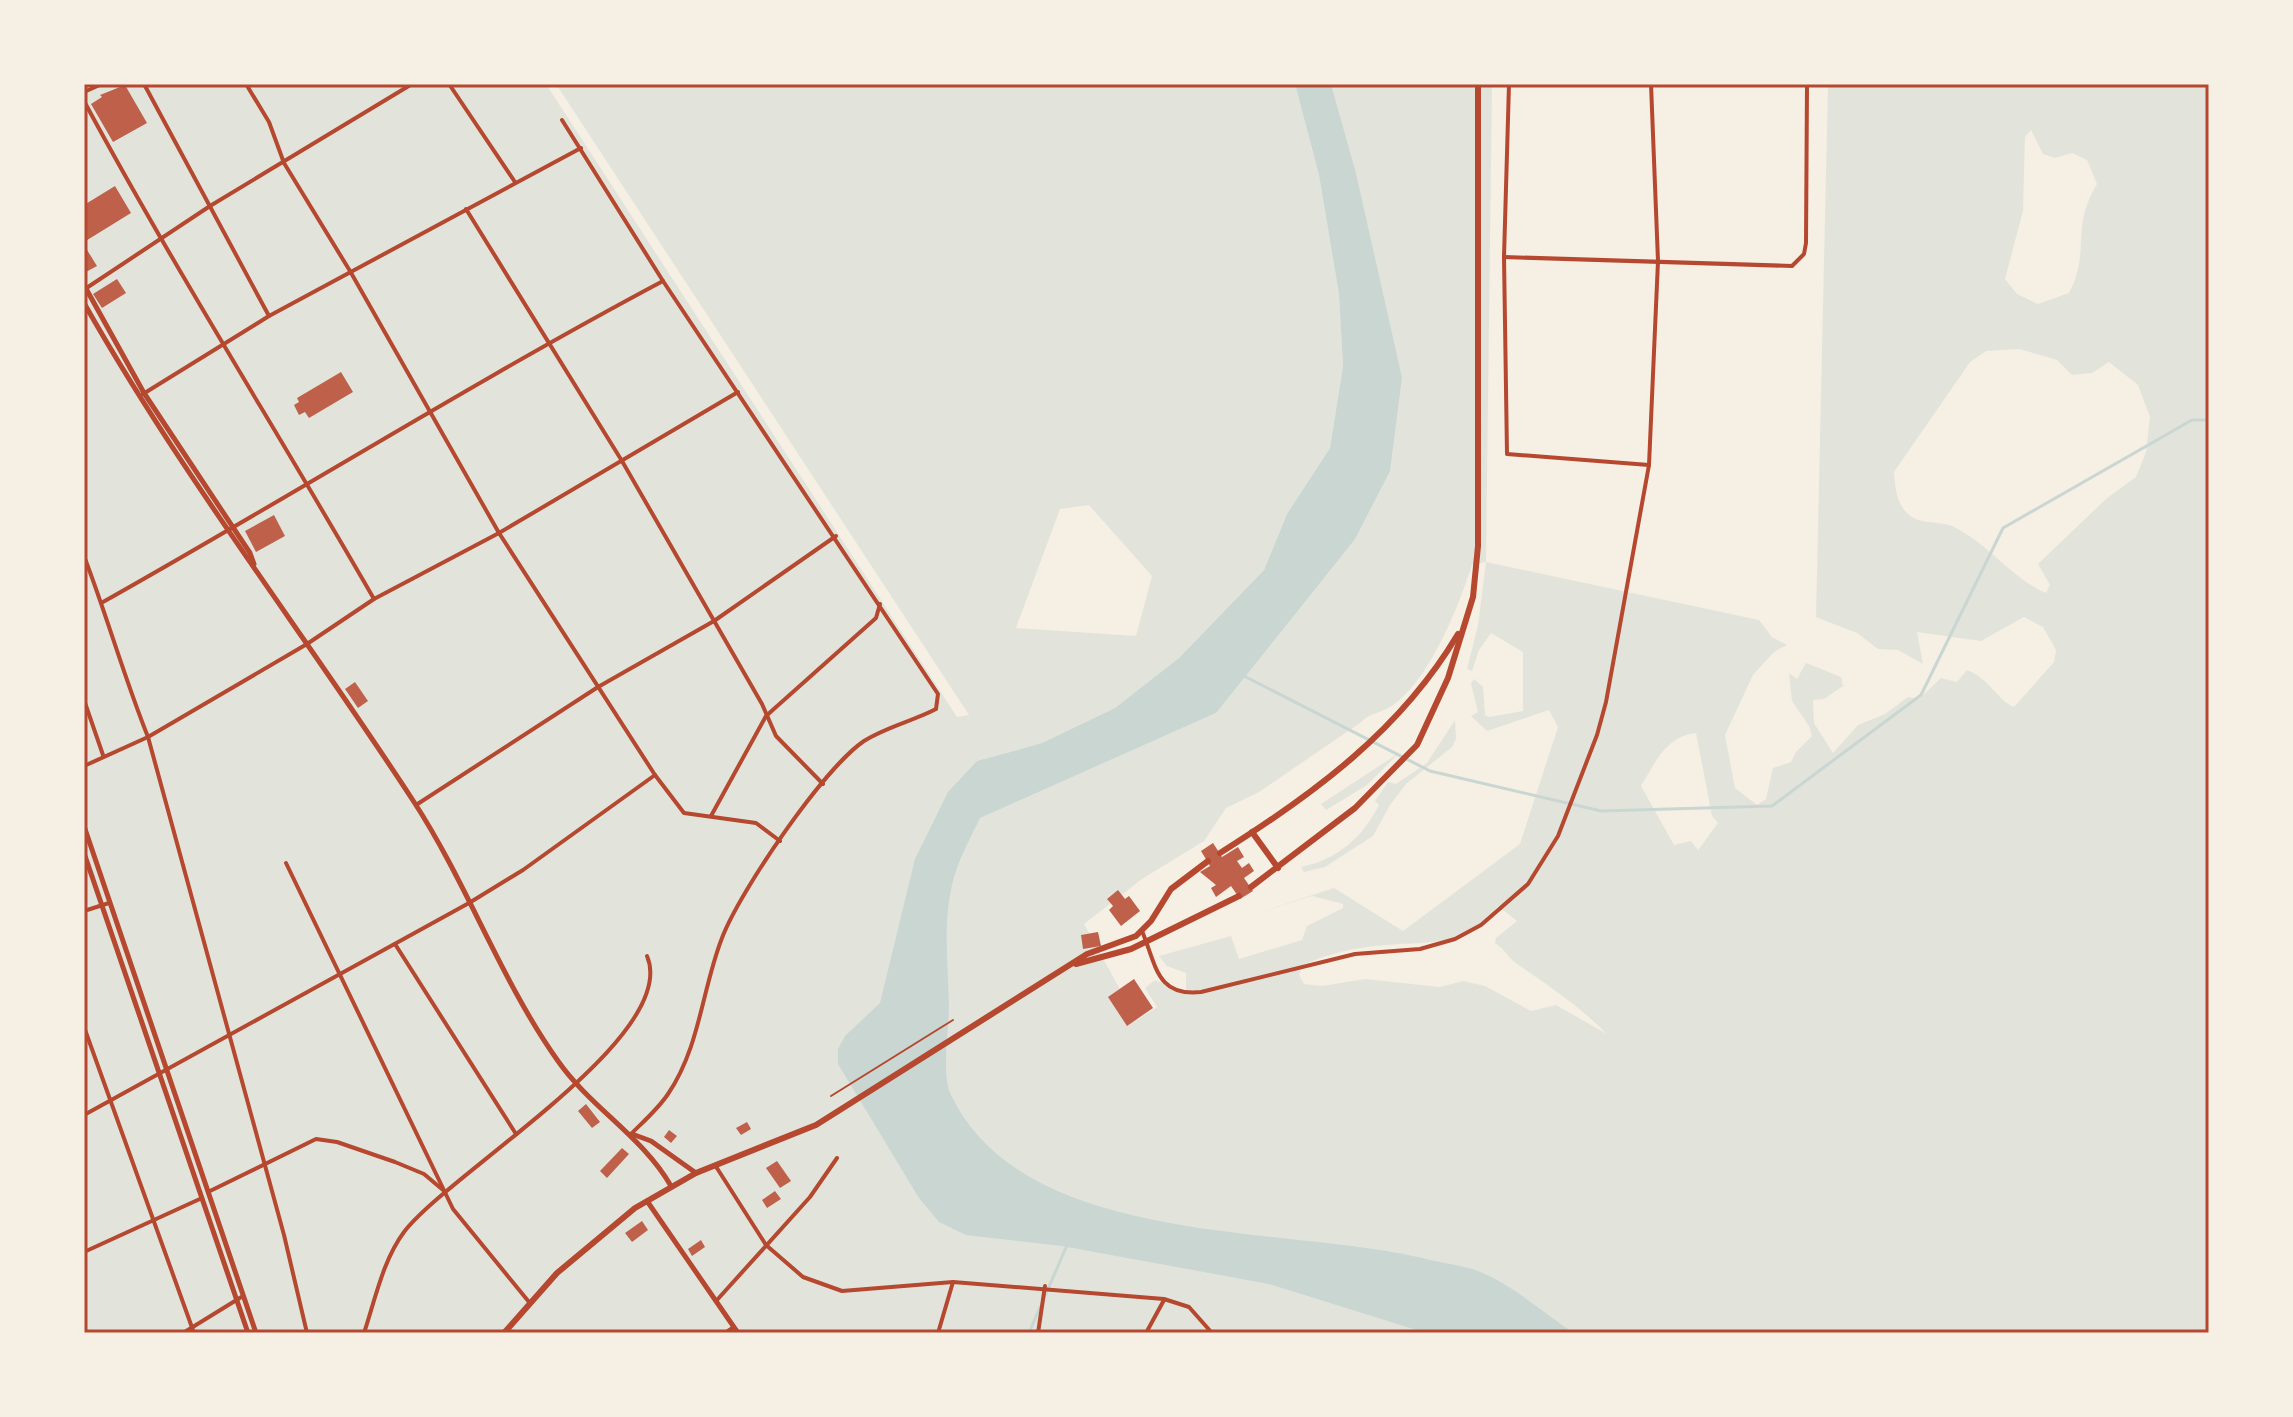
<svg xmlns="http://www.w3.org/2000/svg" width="2293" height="1417" font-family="'PT Sans',sans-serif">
	<rect width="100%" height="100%" fill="#f6efe4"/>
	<!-- green -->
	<g fill="#e2e4dc" fill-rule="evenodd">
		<path d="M84 84H546L957 717 969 715 556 84H1295L1319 175 1339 294 1343 366 1330 448 1287 514 1264 570 1179 658 1115 708 1042 743 984 759 1013 803 1216 713 1272 642 1402 377 1356 173 1331 84H1492L1486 562 1759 620 1772 637 1787 645 1774 652 1753 675 1725 735 1735 788 1757 805 1766 799 1773 768 1791 762 1796 752 1812 736 1809 726 1792 701 1789 673 1797 679 1806 663 1841 677 1843 686 1824 699 1813 700 1814 723 1833 753 1858 725 1885 714 1908 697 1919 699 1941 678 1957 682 1967 670C1990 679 1998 701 2014 707L2054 662 2056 650 2043 627 2024 617 1981 641 1917 632 1923 664 1898 650 1878 649 1857 633 1816 617 1828 84H2209V1333H1574L1483 1273 1387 1319 1426 1333H84ZM2031 130 2043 154 2055 158 2072 153 2087 160 2097 184C2070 228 2091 252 2069 293L2038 304 2017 294 2005 279 2023 211 2025 137ZM2019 349 2057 360 2072 375 2092 373 2109 362 2138 385 2150 417 2146 452 2136 477 2106 499 2038 564 2050 585 2046 593C2011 578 1989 544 1954 527 1941 520 1919 526 1907 513 1896 502 1895 486 1894 472L1970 362 1986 351ZM1089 505 1152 576 1136 636 1016 628 1060 509ZM1486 562 1478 625 1467 669 1472 671 1479 650 1491 633 1523 652V711L1489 717 1485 715 1483 687 1474 679 1471 684 1478 712 1471 716 1487 731 1549 710 1558 727 1520 844 1403 931 1334 888 1252 915 1312 896 1343 904V908L1307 926 1302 940 1239 959 1231 936 1159 956 1167 966 1186 973V994L1155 980 1145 988 1157 1007 1137 1020 1084 924 1142 879 1204 841 1226 808 1259 792 1360 723C1370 712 1380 714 1392 706 1430 679 1458 608 1472 565ZM1696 733 1712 816 1718 823 1698 850 1691 841 1674 845 1641 786C1655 763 1666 736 1696 733ZM1498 906 1517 921 1496 938 1495 943C1505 949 1508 958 1517 964 1549 986 1579 1006 1607 1034L1556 1005 1531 1011 1485 986 1463 981 1440 987 1365 979 1322 986 1304 984 1299 975 1303 965C1330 953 1357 947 1387 945 1437 941 1461 947 1498 906Z"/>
		<path d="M1455 720 1456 739 1452 747 1406 784 1390 805 1373 836 1325 867 1304 872 1301 867C1338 859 1362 838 1379 805L1375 801 1388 782 1396 784 1427 763Z"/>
		<polygon points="1399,753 1367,785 1326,810 1321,804"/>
	</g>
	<!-- water -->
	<path fill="#c9d6d2" d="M1295 84H1331L1356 173 1402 377 1390 471 1355 539 1216 713 980 818C970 839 957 862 952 885 943 924 948 966 949 1006 949 1030 941 1075 951 1095 1025 1250 1289 1224 1430 1260 1447 1264 1467 1266 1483 1273 1515 1287 1545 1314 1574 1333H1426L1269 1284 1062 1246 966 1235 939 1222 919 1198 838 1064V1049L845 1036 880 1003 915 859 948 792 977 761 1042 743 1115 708 1179 658 1264 570 1287 514 1330 448 1343 366 1339 294 1319 175Z"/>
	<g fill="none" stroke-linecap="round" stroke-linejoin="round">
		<!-- stream -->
		<g stroke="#c9d6d2" stroke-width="3">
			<polyline points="1242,675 1430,771 1601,811 1772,806 1921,695 2003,528 2192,420 2209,420"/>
			<polyline points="1045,1296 1067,1245"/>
			<polyline points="1029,1333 1040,1307"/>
		</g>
	</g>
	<!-- building -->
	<g fill="#bf614a">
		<polygon points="125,85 147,123 113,142 91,104 102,97 100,95"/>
		<polygon points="115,186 131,213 84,242 84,205"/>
		<polygon points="84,245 97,266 84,273"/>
		<polygon points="117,279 126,293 102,308 93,294"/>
		<polygon points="341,372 353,392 309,418 305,412 299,415 294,405 299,402 297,398"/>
		<polygon points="274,515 285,536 256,552 245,531"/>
		<polygon points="355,682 368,701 358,708 345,689"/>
		<polygon points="1213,843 1222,857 1238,847 1244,857 1237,861 1242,868 1249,863 1254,871 1244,878 1253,891 1240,899 1231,886 1216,897 1211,888 1216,885 1200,872 1210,866 1201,851"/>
		<polygon points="1118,890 1125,899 1129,896 1140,911 1121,926 1109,910 1113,906 1107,899"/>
		<polygon points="1098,932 1101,946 1083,949 1081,935"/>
		<polygon points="1134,979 1153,1008 1127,1026 1108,997"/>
		<polygon points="586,1104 600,1122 592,1128 578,1111"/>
		<polygon points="747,1122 751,1129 741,1135 736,1128"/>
		<polygon points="669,1130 677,1136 671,1143 664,1137"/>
		<polygon points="622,1148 629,1154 607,1178 600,1171"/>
		<polygon points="777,1161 791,1181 780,1188 766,1168"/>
		<polygon points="775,1191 781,1199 767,1208 762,1200"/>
		<polygon points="642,1221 648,1230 632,1242 625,1233"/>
		<polygon points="701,1240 705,1247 692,1256 688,1249"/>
	</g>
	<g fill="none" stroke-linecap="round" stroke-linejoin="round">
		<!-- path -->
		<polyline stroke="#b5482f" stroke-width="2" points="831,1096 953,1020"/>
		<!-- minor -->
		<g stroke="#b5482f" stroke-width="4">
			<polyline points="144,84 269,316"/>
			<polyline points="246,84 269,122 284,163 350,271 499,533 655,775 684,813 756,823 780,841"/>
			<polyline points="449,84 515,182"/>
			<polyline points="1509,84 1504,257 1507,454 1649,465"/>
			<polyline points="84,92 102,84"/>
			<path d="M84 101C175 270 278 432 374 599"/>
			<path d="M562 120 663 281 938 694 936 709C913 721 886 727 864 741 823 769 740 891 722 938 702 989 700 1047 668 1094 658 1109 644 1121 631 1134"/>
			<polyline points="466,209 622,461 762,704 776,736 823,784"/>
			<polyline points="1504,257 1792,266 1804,254 1806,243 1807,84"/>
			<polyline points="85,289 210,206 412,84"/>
			<polyline points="143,394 269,316 581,148"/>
			<path d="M84 556C107 616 124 677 148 737L284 1235 307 1333"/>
			<path d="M103 602C290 497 473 382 663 281"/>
			<polyline points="84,700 103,755"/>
			<polyline points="84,766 148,737 307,644 374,599 499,533 738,392"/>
			<polyline points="416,805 598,687 714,621 836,536"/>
			<polyline points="711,816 766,716 876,618 880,604"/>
			<polyline points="286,863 453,1209 529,1302"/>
			<polyline points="84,911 109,903"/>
			<path d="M1142 931C1156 964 1156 997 1201 992L1355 954 1420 949 1455 939 1481 925 1528 884 1558 836 1597 735 1606 702 1649 465 1658 261 1651 84"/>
			<polyline points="395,944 516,1134"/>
			<polyline points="84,1027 194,1333"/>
			<polyline points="84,1115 469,903 523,870 655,775"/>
			<polyline points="715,1165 766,1245 803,1277 842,1291 953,1282 1164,1299 1189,1307 1212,1333"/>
			<polyline points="208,1192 316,1139 337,1142 395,1162 424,1174 443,1190"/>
			<polyline points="84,1252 202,1198"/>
			<polyline points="717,1300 810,1197 837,1158"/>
			<polyline points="183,1333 243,1296"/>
			<path d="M364 1333C375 1300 383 1260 404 1232 450 1172 681 1036 647 956"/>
			<polyline points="725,1333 734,1327"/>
			<polyline points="938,1333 953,1282"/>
			<polyline points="1038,1333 1045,1286"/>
			<polyline points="1146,1333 1164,1300"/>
		</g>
		<!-- tertiary -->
		<g stroke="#b5482f" stroke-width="5">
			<polyline points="84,285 144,393 250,553 254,564"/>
			<path d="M84 303C183 478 305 634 414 802 468 885 501 981 558 1061 591 1108 642 1136 671 1186"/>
			<polyline points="84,826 256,1333"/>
			<polyline points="84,853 248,1333"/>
			<polyline points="632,1134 651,1141 696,1173"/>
			<polyline points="647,1201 738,1333"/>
		</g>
		<!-- trunk -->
		<g stroke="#b5482f" stroke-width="6">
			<polyline points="1252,832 1278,868"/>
			<path d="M1220 853C1314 794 1401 730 1458 634"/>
			<polyline points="1251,887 1355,808 1417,745 1448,678 1473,597 1478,546 1478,84"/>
			<polyline points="1076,964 1131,949 1239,896"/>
			<polyline points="504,1333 557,1273 635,1208 696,1173 816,1125 1087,954 1136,936 1151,921 1171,889 1208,861"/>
		</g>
	</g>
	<!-- border -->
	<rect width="2293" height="1417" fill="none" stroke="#f6efe4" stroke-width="172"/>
	<rect x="86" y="86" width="2121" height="1245" fill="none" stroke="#b5482f" stroke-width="3"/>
</svg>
